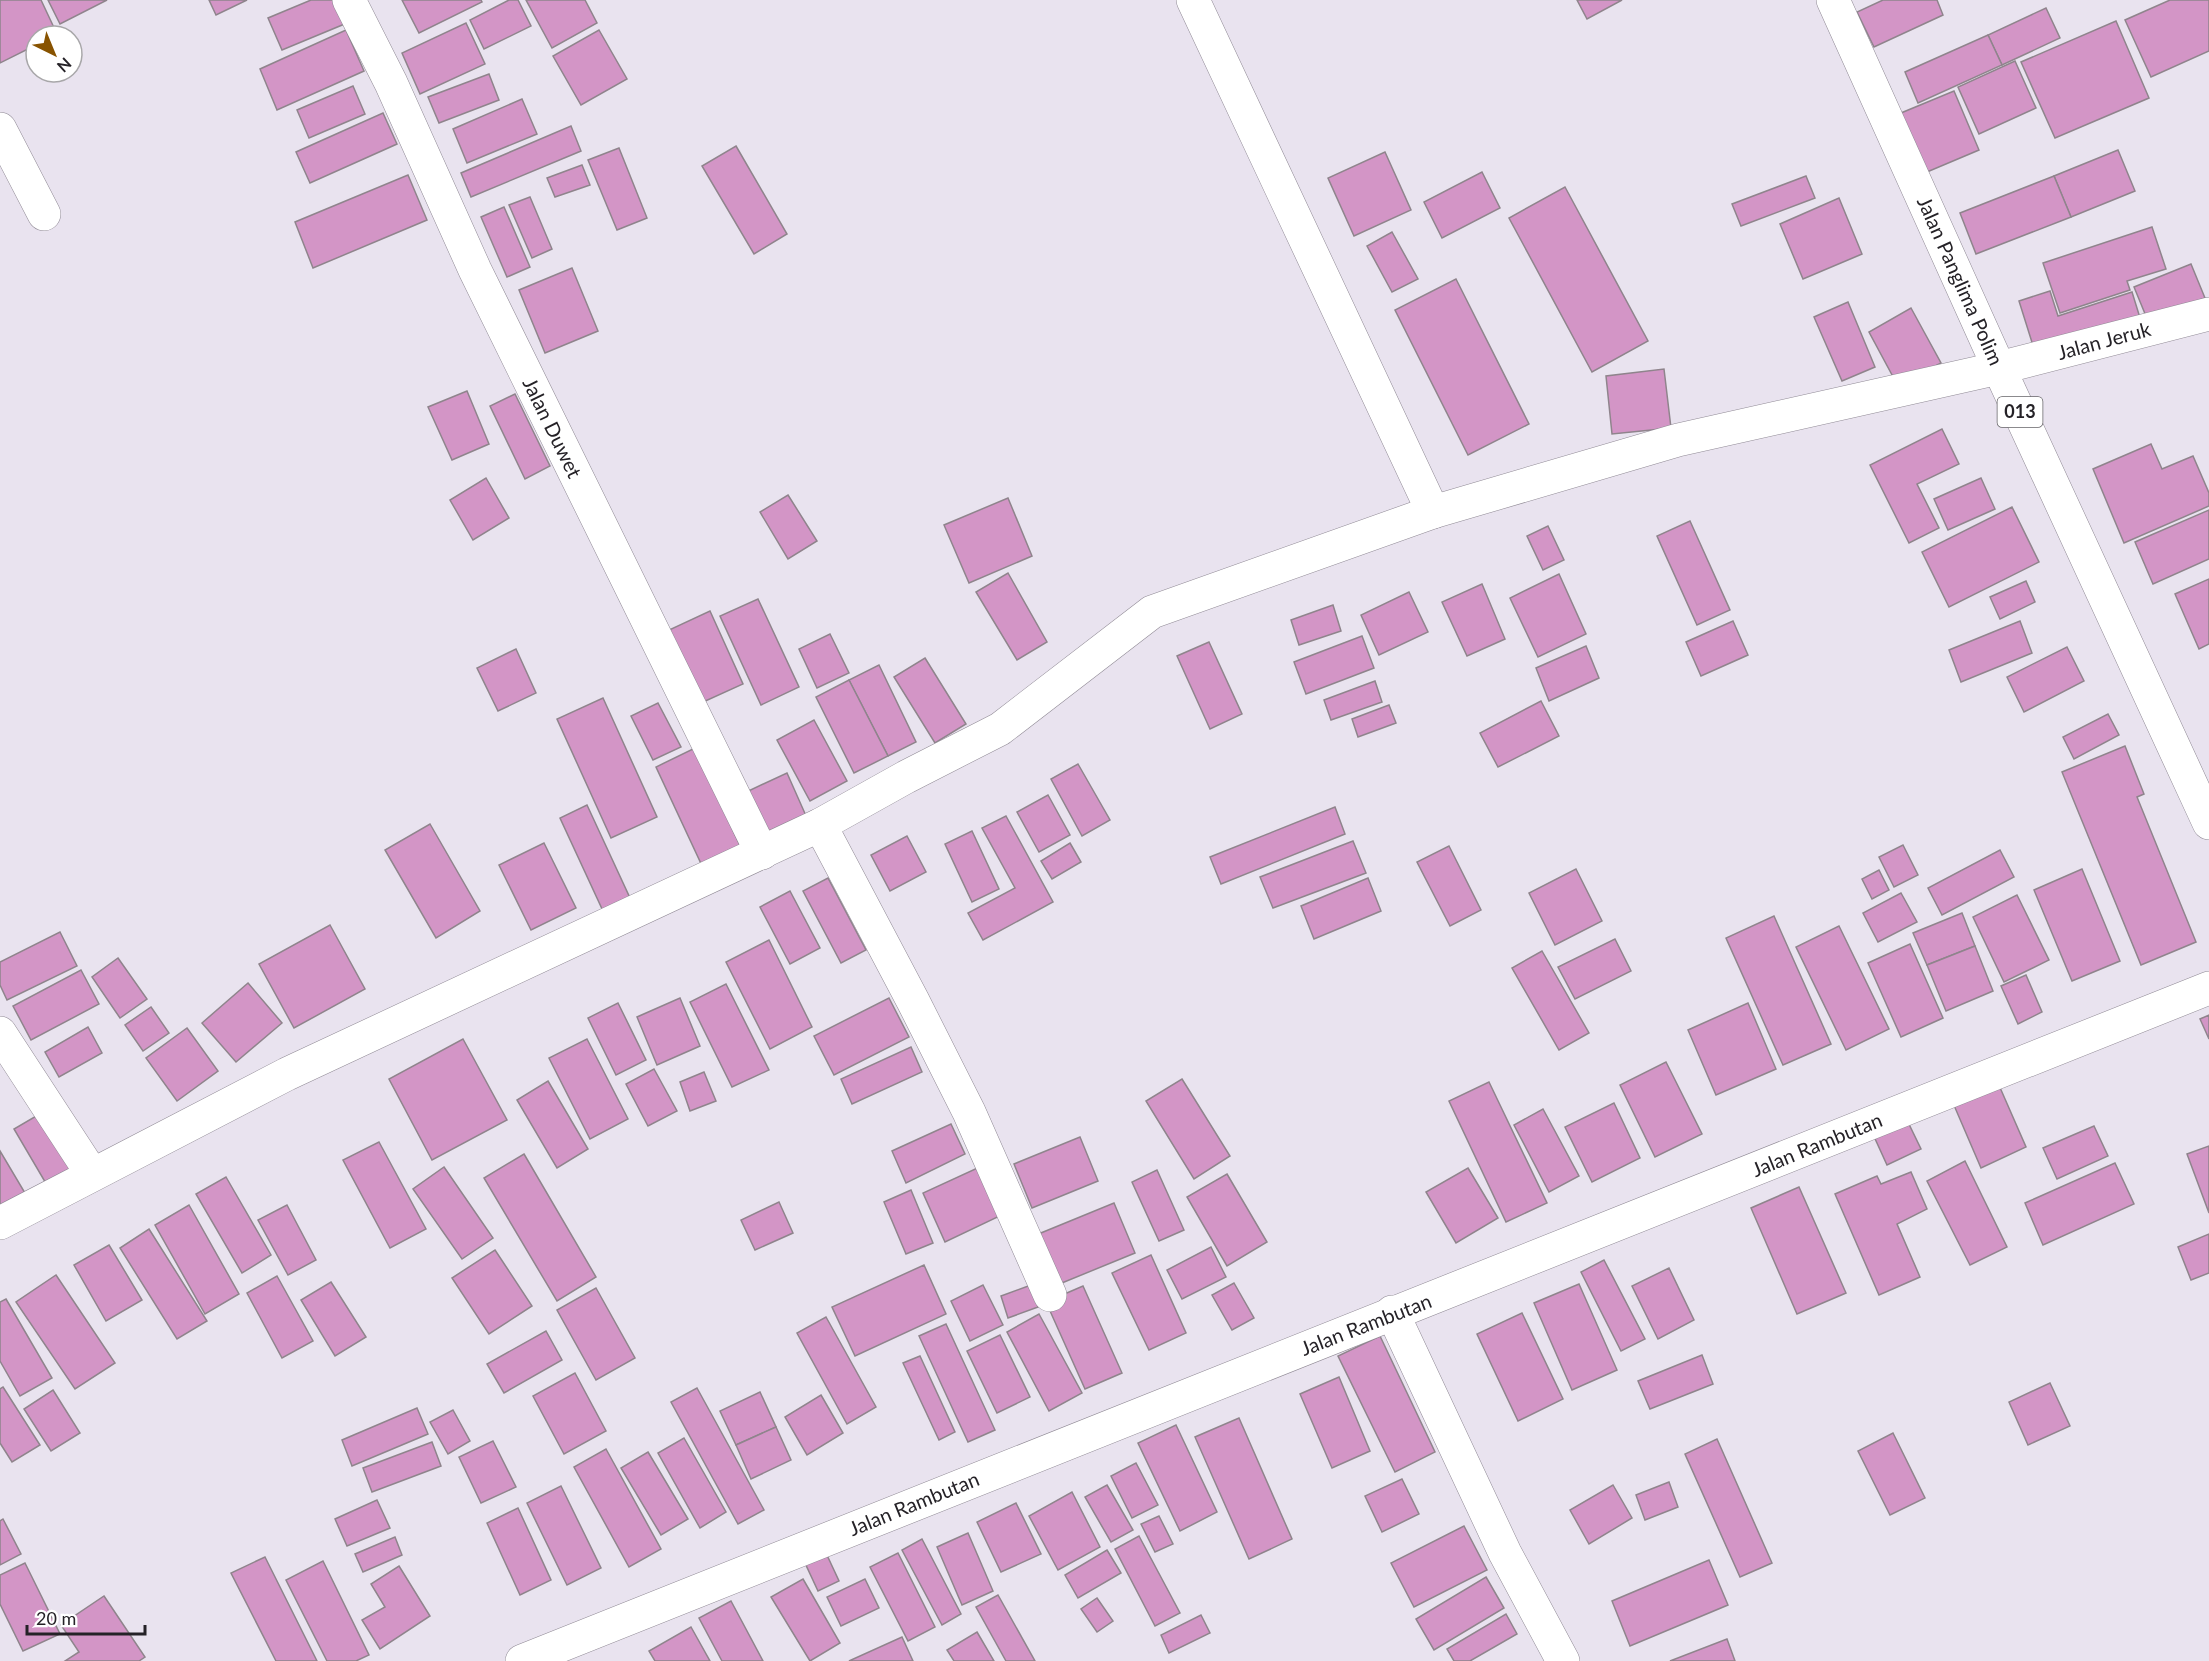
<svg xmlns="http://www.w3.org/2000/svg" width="2209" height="1661" font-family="Lato,sans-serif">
	<rect width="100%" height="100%" fill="#e9e3ef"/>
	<!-- building -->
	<g fill="#d395c6" stroke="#8f848c" stroke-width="1.5">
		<polygon points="0,0 41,0 57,34 36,36 36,45 0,63"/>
		<polygon points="48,0 107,0 60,24"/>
		<polygon points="209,0 247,0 216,15"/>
		<polygon points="311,0 337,0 347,23 282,50 268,18"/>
		<polygon points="402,0 481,0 482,2 419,33"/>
		<polygon points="509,0 518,0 531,26 484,49 470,20"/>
		<polygon points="526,0 585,0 597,23 552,48"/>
		<polygon points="1577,0 1622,0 1587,19"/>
		<polygon points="1883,0 1937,0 1943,15 1874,47 1857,12"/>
		<polygon points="2170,0 2209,0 2209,51 2151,77 2125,20"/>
		<polygon points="2046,8 2060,38 2002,65 1988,35"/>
		<polygon points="2116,21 2149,98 2055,138 2021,62"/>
		<polygon points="466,23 485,64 420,94 402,53"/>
		<polygon points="346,30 364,71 277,110 260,69"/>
		<polygon points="599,30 627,79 581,105 553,56"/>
		<polygon points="1988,35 2002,65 1918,103 1905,72"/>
		<polygon points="2015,61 2036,108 1979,134 1958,87"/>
		<polygon points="489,74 499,100 439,123 428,97"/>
		<polygon points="353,86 365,114 309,138 297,110"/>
		<polygon points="1954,91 1979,150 1927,172 1901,113"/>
		<polygon points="522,99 537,134 467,163 453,129"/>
		<polygon points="383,113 397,144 310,183 296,152"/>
		<polygon points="571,126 581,151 471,197 461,173"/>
		<polygon points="736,146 787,234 754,254 702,166"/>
		<polygon points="619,148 647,218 617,230 588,160"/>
		<polygon points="2118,150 2135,191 2071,217 2054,176"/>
		<polygon points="1385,152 1411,210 1354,236 1328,178"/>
		<polygon points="582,165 590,185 555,197 547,178"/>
		<polygon points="1482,172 1500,208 1442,238 1424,202"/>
		<polygon points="408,175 427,220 313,268 295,222"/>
		<polygon points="1806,176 1815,198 1741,226 1732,204"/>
		<polygon points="2054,176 2071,217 1976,254 1960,213"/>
		<polygon points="1565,187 1648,341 1592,372 1509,218"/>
		<polygon points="530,197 552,249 532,258 509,205"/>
		<polygon points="1839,198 1862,254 1803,279 1780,224"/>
		<polygon points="504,207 530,267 507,277 481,217"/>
		<polygon points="2152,227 2166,269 2127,281 2130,290 2060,313 2043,263"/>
		<polygon points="1392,232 1418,279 1392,292 1367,246"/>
		<polygon points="2191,264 2205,298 2148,321 2134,287"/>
		<polygon points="572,268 598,331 545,353 519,290"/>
		<polygon points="1456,279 1529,424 1468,455 1395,310"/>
		<polygon points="2050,291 2058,316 2132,292 2141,321 2036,355 2019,301"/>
		<polygon points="1848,302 1875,367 1842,381 1814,317"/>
		<polygon points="1911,308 1941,363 1898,386 1869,332"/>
		<polygon points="1664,369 1671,428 1612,434 1606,376"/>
		<polygon points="467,391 489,444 452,460 428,407"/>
		<polygon points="515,394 550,466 525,479 490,406"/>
		<polygon points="1942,429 1959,464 1917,484 1939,528 1909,543 1870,465"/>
		<polygon points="2151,444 2162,469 2193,456 2209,493 2209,506 2124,543 2093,469"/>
		<polygon points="486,478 509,518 473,540 450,500"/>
		<polygon points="1981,478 1995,509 1948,530 1934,499"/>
		<polygon points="788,495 817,541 788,559 760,512"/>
		<polygon points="1008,498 1032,556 969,583 944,525"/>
		<polygon points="2012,507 2039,562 1949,607 1922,552"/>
		<polygon points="2209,510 2209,559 2153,584 2135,542"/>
		<polygon points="1690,521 1730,610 1697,625 1657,536"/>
		<polygon points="1548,526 1564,560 1543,570 1527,536"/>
		<polygon points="1008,573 1047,642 1017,660 976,592"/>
		<polygon points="1559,574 1586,634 1538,657 1510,598"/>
		<polygon points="2209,579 2209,644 2199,649 2175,594"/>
		<polygon points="2026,581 2035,602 2000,619 1990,597"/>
		<polygon points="1482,584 1505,639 1467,656 1442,602"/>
		<polygon points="1409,592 1428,632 1379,655 1361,615"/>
		<polygon points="758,599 799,687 761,705 720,616"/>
		<polygon points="1333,605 1341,631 1299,645 1291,620"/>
		<polygon points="710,611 743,684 701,703 669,630"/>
		<polygon points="1733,621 1748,655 1701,676 1686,642"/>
		<polygon points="2020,621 2032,653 1961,682 1949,650"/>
		<polygon points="830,634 849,673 817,688 799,649"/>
		<polygon points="1362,636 1374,668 1306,694 1294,662"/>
		<polygon points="1209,642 1242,714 1210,729 1177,656"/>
		<polygon points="1586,646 1599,678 1549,701 1536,668"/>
		<polygon points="2067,647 2084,681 2024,712 2007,677"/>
		<polygon points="516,649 536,693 498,711 477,668"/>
		<polygon points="925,658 966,724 935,743 894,677"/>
		<polygon points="879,665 916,742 888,756 849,680"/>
		<polygon points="849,680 888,756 854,773 816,697"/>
		<polygon points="1375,681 1382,702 1331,720 1324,700"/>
		<polygon points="603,698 657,817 611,838 557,719"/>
		<polygon points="1541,701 1559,736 1498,767 1480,733"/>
		<polygon points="658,703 681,747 653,760 631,716"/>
		<polygon points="1389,705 1396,723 1358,737 1352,719"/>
		<polygon points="2108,714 2119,735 2074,759 2063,737"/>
		<polygon points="814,720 847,781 810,801 777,740"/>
		<polygon points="2125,746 2144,794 2137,797 2196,942 2141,965 2062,772"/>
		<polygon points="695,748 743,852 704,870 656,767"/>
		<polygon points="1078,764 1110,820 1082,836 1051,779"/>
		<polygon points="787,773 807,818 764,837 744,793"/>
		<polygon points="1048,795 1070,835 1039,852 1017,812"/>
		<polygon points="587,805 630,898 603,911 560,818"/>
		<polygon points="1335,807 1345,834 1221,884 1210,857"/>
		<polygon points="1006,816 1053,902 983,940 968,913 1015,888 982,828"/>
		<polygon points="430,824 480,911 436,938 385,850"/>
		<polygon points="972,831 999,889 972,902 945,844"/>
		<polygon points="907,836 926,872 890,891 871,855"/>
		<polygon points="1353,841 1366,873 1273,908 1260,877"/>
		<polygon points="544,843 576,908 531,930 499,865"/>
		<polygon points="1070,843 1081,862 1052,879 1041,861"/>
		<polygon points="1903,845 1918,875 1894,887 1879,857"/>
		<polygon points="1449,846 1481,910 1450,926 1417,862"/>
		<polygon points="2000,850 2014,877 1942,915 1928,888"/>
		<polygon points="1576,869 1602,921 1555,945 1529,893"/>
		<polygon points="2082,869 2120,961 2072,981 2034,890"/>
		<polygon points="1879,870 1889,890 1872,899 1862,879"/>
		<polygon points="828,878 866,950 841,963 803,891"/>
		<polygon points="1368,878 1381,911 1314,939 1301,906"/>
		<polygon points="790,891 820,948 790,964 760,907"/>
		<polygon points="1901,893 1917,922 1878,942 1863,913"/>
		<polygon points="2017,895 2049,960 2004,982 1973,917"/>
		<polygon points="1962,913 1975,946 1927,965 1913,933"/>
		<polygon points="1774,916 1831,1044 1783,1065 1726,938"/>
		<polygon points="330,925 365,989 294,1028 259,964"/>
		<polygon points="1839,926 1889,1029 1846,1050 1796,947"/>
		<polygon points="60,932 77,966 7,1000 0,985 0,962"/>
		<polygon points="1615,939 1631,971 1575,999 1558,967"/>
		<polygon points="769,940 812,1027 770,1049 726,962"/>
		<polygon points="1910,944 1943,1018 1901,1037 1868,963"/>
		<polygon points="1975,946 1993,991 1946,1011 1927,965"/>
		<polygon points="1542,951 1589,1033 1559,1050 1512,968"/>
		<polygon points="118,958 147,999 120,1018 92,977"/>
		<polygon points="81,970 99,1004 31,1040 13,1006"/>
		<polygon points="2026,975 2042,1012 2018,1024 2001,986"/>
		<polygon points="248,983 282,1023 236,1062 202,1023"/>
		<polygon points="726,984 769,1070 732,1087 690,1002"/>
		<polygon points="680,998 700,1046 657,1065 637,1017"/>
		<polygon points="889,998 909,1037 834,1075 814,1036"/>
		<polygon points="618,1003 646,1060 616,1075 588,1018"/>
		<polygon points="1748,1003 1776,1069 1716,1095 1688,1030"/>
		<polygon points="151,1007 169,1033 143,1051 125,1025"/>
		<polygon points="2209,1015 2209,1039 2200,1019"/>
		<polygon points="88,1027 102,1053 59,1077 45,1052"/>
		<polygon points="187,1028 218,1071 177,1101 146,1058"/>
		<polygon points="463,1039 507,1120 432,1160 389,1079"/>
		<polygon points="587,1039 628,1119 590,1139 549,1058"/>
		<polygon points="911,1047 922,1072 852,1104 841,1079"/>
		<polygon points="1666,1062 1702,1134 1655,1157 1620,1085"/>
		<polygon points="654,1069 677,1111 648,1126 626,1084"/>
		<polygon points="704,1072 716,1101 690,1111 680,1082"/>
		<polygon points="1182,1079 1230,1156 1194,1179 1146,1101"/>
		<polygon points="548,1081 588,1149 557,1168 517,1100"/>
		<polygon points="1489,1082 1547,1203 1506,1222 1449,1101"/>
		<polygon points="1998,1083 2026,1147 1981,1168 1953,1103"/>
		<polygon points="1614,1103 1640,1158 1592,1182 1565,1127"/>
		<polygon points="1543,1109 1579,1176 1549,1192 1514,1125"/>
		<polygon points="43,1112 80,1175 51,1192 14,1129"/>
		<polygon points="1905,1116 1921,1149 1887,1165 1872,1132"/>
		<polygon points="951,1124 965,1154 906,1183 892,1151"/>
		<polygon points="2094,1126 2108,1156 2057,1179 2043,1148"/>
		<polygon points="1080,1137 1098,1181 1032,1208 1014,1164"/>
		<polygon points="379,1142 426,1229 390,1248 343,1160"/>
		<polygon points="2209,1146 2209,1213 2187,1154"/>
		<polygon points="0,1151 25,1193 0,1208"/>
		<polygon points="524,1154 596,1277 557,1301 484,1178"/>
		<polygon points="1965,1161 2007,1247 1970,1265 1927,1181"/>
		<polygon points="2115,1163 2134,1204 2043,1245 2025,1203"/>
		<polygon points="984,1165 1006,1213 945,1242 923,1193"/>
		<polygon points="444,1167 493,1238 462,1259 413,1189"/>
		<polygon points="1468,1168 1498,1218 1456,1243 1426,1192"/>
		<polygon points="1157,1170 1184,1230 1159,1241 1132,1182"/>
		<polygon points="1911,1172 1927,1209 1897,1224 1920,1277 1879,1295 1835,1194 1877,1176 1881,1184"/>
		<polygon points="1227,1174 1267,1242 1227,1266 1187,1197"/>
		<polygon points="226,1177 271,1255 242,1273 196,1194"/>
		<polygon points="1799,1187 1846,1293 1797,1314 1751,1208"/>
		<polygon points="911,1190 933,1243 906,1254 884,1202"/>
		<polygon points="779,1202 793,1233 755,1250 741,1220"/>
		<polygon points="1114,1203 1135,1253 1057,1285 1036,1235"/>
		<polygon points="189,1205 239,1294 205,1314 155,1225"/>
		<polygon points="287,1205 316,1260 288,1275 258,1220"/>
		<polygon points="149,1229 207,1321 177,1339 120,1248"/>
		<polygon points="2209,1234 2209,1273 2191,1280 2178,1247"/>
		<polygon points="109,1245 142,1300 106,1321 74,1265"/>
		<polygon points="1211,1247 1226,1277 1182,1299 1167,1270"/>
		<polygon points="495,1250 532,1306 489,1334 452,1278"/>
		<polygon points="1151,1255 1186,1333 1149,1350 1112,1273"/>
		<polygon points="1604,1260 1645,1339 1621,1351 1581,1272"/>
		<polygon points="924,1265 946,1314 855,1356 832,1307"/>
		<polygon points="1669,1268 1694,1320 1658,1339 1632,1286"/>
		<polygon points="56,1275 115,1363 75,1389 16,1302"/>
		<polygon points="277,1276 313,1341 282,1358 247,1293"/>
		<polygon points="331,1282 366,1337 335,1356 301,1300"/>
		<polygon points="1234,1283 1254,1318 1232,1330 1212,1295"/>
		<polygon points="1579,1284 1617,1370 1572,1390 1534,1303"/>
		<polygon points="983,1285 1003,1325 970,1341 951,1301"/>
		<polygon points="1031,1285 1038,1307 1008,1318 1001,1296"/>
		<polygon points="1083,1286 1122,1373 1085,1389 1046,1302"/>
		<polygon points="596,1288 635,1358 596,1380 557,1310"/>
		<polygon points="6,1299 52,1378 20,1396 0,1361 0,1302"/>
		<polygon points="1522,1313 1563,1399 1518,1421 1477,1334"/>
		<polygon points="1039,1314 1082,1393 1049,1411 1007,1332"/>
		<polygon points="826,1317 876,1407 847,1424 797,1333"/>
		<polygon points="946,1324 995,1430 968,1442 919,1336"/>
		<polygon points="546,1331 562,1360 504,1393 487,1364"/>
		<polygon points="1000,1335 1030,1397 997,1413 967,1351"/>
		<polygon points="1380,1336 1435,1452 1395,1472 1338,1356"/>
		<polygon points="1702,1355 1713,1384 1650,1409 1638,1381"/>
		<polygon points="920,1356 955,1432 939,1440 903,1363"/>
		<polygon points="575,1373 606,1431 564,1454 533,1396"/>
		<polygon points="1339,1377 1370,1451 1332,1468 1300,1394"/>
		<polygon points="2050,1383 2070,1426 2028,1445 2009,1402"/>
		<polygon points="3,1387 40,1445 12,1462 0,1443 0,1389"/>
		<polygon points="697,1388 764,1510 738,1524 671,1402"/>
		<polygon points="53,1390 80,1433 51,1451 24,1409"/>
		<polygon points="760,1392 776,1427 736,1445 720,1411"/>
		<polygon points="821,1395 843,1433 807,1455 785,1417"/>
		<polygon points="417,1408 428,1434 352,1466 342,1440"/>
		<polygon points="453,1410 470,1441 448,1454 430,1422"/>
		<polygon points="1239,1418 1292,1539 1249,1559 1195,1437"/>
		<polygon points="1176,1425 1217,1512 1180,1531 1138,1443"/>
		<polygon points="776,1427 791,1460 751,1479 736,1445"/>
		<polygon points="1893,1433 1925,1498 1890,1515 1858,1451"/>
		<polygon points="684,1438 726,1512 700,1528 658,1453"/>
		<polygon points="1717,1439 1772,1563 1740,1577 1685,1454"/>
		<polygon points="493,1441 516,1487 481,1503 459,1457"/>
		<polygon points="432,1442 441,1466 372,1492 363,1468"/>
		<polygon points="606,1449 661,1549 629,1567 574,1467"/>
		<polygon points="648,1452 688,1519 661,1535 621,1468"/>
		<polygon points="1136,1463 1158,1505 1132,1518 1111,1476"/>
		<polygon points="1402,1479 1419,1514 1382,1532 1365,1496"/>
		<polygon points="1669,1482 1678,1507 1645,1520 1636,1495"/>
		<polygon points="1107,1485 1133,1530 1111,1542 1085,1497"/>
		<polygon points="1613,1485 1632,1518 1589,1544 1570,1510"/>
		<polygon points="561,1486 601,1568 567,1585 527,1503"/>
		<polygon points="1072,1492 1100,1547 1058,1570 1029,1516"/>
		<polygon points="377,1500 390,1528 347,1546 335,1519"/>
		<polygon points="1016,1503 1041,1554 1001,1572 977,1522"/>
		<polygon points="518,1508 551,1580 520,1595 487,1523"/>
		<polygon points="1159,1516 1173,1544 1155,1552 1141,1524"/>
		<polygon points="3,1519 21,1554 0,1565 0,1521"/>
		<polygon points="1464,1526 1487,1570 1414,1607 1391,1563"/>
		<polygon points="968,1533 993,1591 962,1605 937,1547"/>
		<polygon points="1139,1536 1180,1613 1155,1626 1115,1549"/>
		<polygon points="395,1537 402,1555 363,1572 355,1554"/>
		<polygon points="922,1539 961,1614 942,1625 902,1550"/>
		<polygon points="1107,1550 1121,1573 1078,1598 1065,1575"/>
		<polygon points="826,1553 839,1581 818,1591 805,1563"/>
		<polygon points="898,1553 935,1627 908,1641 870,1567"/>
		<polygon points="265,1557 317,1661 276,1661 231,1573"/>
		<polygon points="1709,1560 1728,1605 1630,1646 1612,1601"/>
		<polygon points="323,1561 369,1655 356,1661 327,1661 286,1580"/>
		<polygon points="25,1563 60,1634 23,1651 0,1604 0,1575"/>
		<polygon points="399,1566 430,1616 380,1649 362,1620 385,1607 371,1584"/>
		<polygon points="1486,1577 1504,1608 1434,1650 1416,1619"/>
		<polygon points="803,1579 840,1643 810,1661 771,1597"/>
		<polygon points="865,1579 879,1608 841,1626 827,1597"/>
		<polygon points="998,1595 1035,1661 1006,1661 976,1607"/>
		<polygon points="104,1596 145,1657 139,1661 65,1661 79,1652 61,1625"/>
		<polygon points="1097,1598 1113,1621 1097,1632 1081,1609"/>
		<polygon points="731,1601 763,1661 722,1661 699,1618"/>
		<polygon points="1506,1614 1517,1634 1470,1661 1454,1661 1447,1649"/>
		<polygon points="1201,1615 1210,1633 1169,1653 1161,1635"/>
		<polygon points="691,1627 710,1661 655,1661 649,1651"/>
		<polygon points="977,1632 994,1661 954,1661 947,1650"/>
		<polygon points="902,1637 913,1661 849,1661"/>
		<polygon points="1727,1639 1735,1661 1670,1661"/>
	</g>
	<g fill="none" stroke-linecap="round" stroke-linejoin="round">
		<!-- minor casing -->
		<g stroke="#908a95" stroke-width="34">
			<g id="minor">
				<polyline points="349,0 391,83 475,270 762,853"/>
				<polyline points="1193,0 1433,512"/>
				<polyline points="0,129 44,214"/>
				<polyline points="820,825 913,1001 969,1112 1050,1295"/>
				<polyline points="0,1033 92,1174"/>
				<polyline points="0,1223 287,1074 820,825 906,777 1000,729 1152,612 1433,512 1678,440 1999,368 2209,314"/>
				<polyline points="1392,1312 1505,1553 1563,1661"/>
				<polyline points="522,1661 2209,988"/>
			</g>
		</g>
		<!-- major casing -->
		<g stroke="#908a95" stroke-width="34">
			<polyline id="major" points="1833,0 1999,368 2209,823"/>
		</g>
		<!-- minor -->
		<use href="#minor" stroke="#fff" stroke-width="33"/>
		<!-- major -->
		<use href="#major" stroke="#fff" stroke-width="33"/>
	</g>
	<g text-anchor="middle" stroke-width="6" stroke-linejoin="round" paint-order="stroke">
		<!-- shield labels -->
		<rect fill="#fff" stroke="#666468" stroke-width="1.5" x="1997.5" y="397" width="45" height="30" rx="4.5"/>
		<g font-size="18" font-weight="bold" fill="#252227">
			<text x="2020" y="418">013</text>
		</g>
		<!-- street labels -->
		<g font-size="20" fill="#252227" stroke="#fff">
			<text transform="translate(1960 281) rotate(66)" y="7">Jalan Panglima Polim</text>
			<text transform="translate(2104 341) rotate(-15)" y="7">Jalan Jeruk</text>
			<text transform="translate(552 428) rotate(64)" y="7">Jalan Duwet</text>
			<text transform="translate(1817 1145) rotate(-22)" y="7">Jalan Rambutan</text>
			<text transform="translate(1366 1325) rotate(-21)" y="7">Jalan Rambutan</text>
			<text transform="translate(914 1504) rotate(-22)" y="7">Jalan Rambutan</text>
		</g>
	</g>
	<!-- north arrow -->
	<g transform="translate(54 54) rotate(137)"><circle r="28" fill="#ffffff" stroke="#a8a7a9" stroke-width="1.5"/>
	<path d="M0-4.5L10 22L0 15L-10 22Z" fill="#885300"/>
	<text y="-9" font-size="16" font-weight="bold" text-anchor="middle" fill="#252227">N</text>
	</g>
	<!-- scale -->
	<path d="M27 1625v9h118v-9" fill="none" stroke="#252227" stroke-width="3"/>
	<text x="36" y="1625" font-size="18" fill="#252227" stroke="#ffffff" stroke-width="4.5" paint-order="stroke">20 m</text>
</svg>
